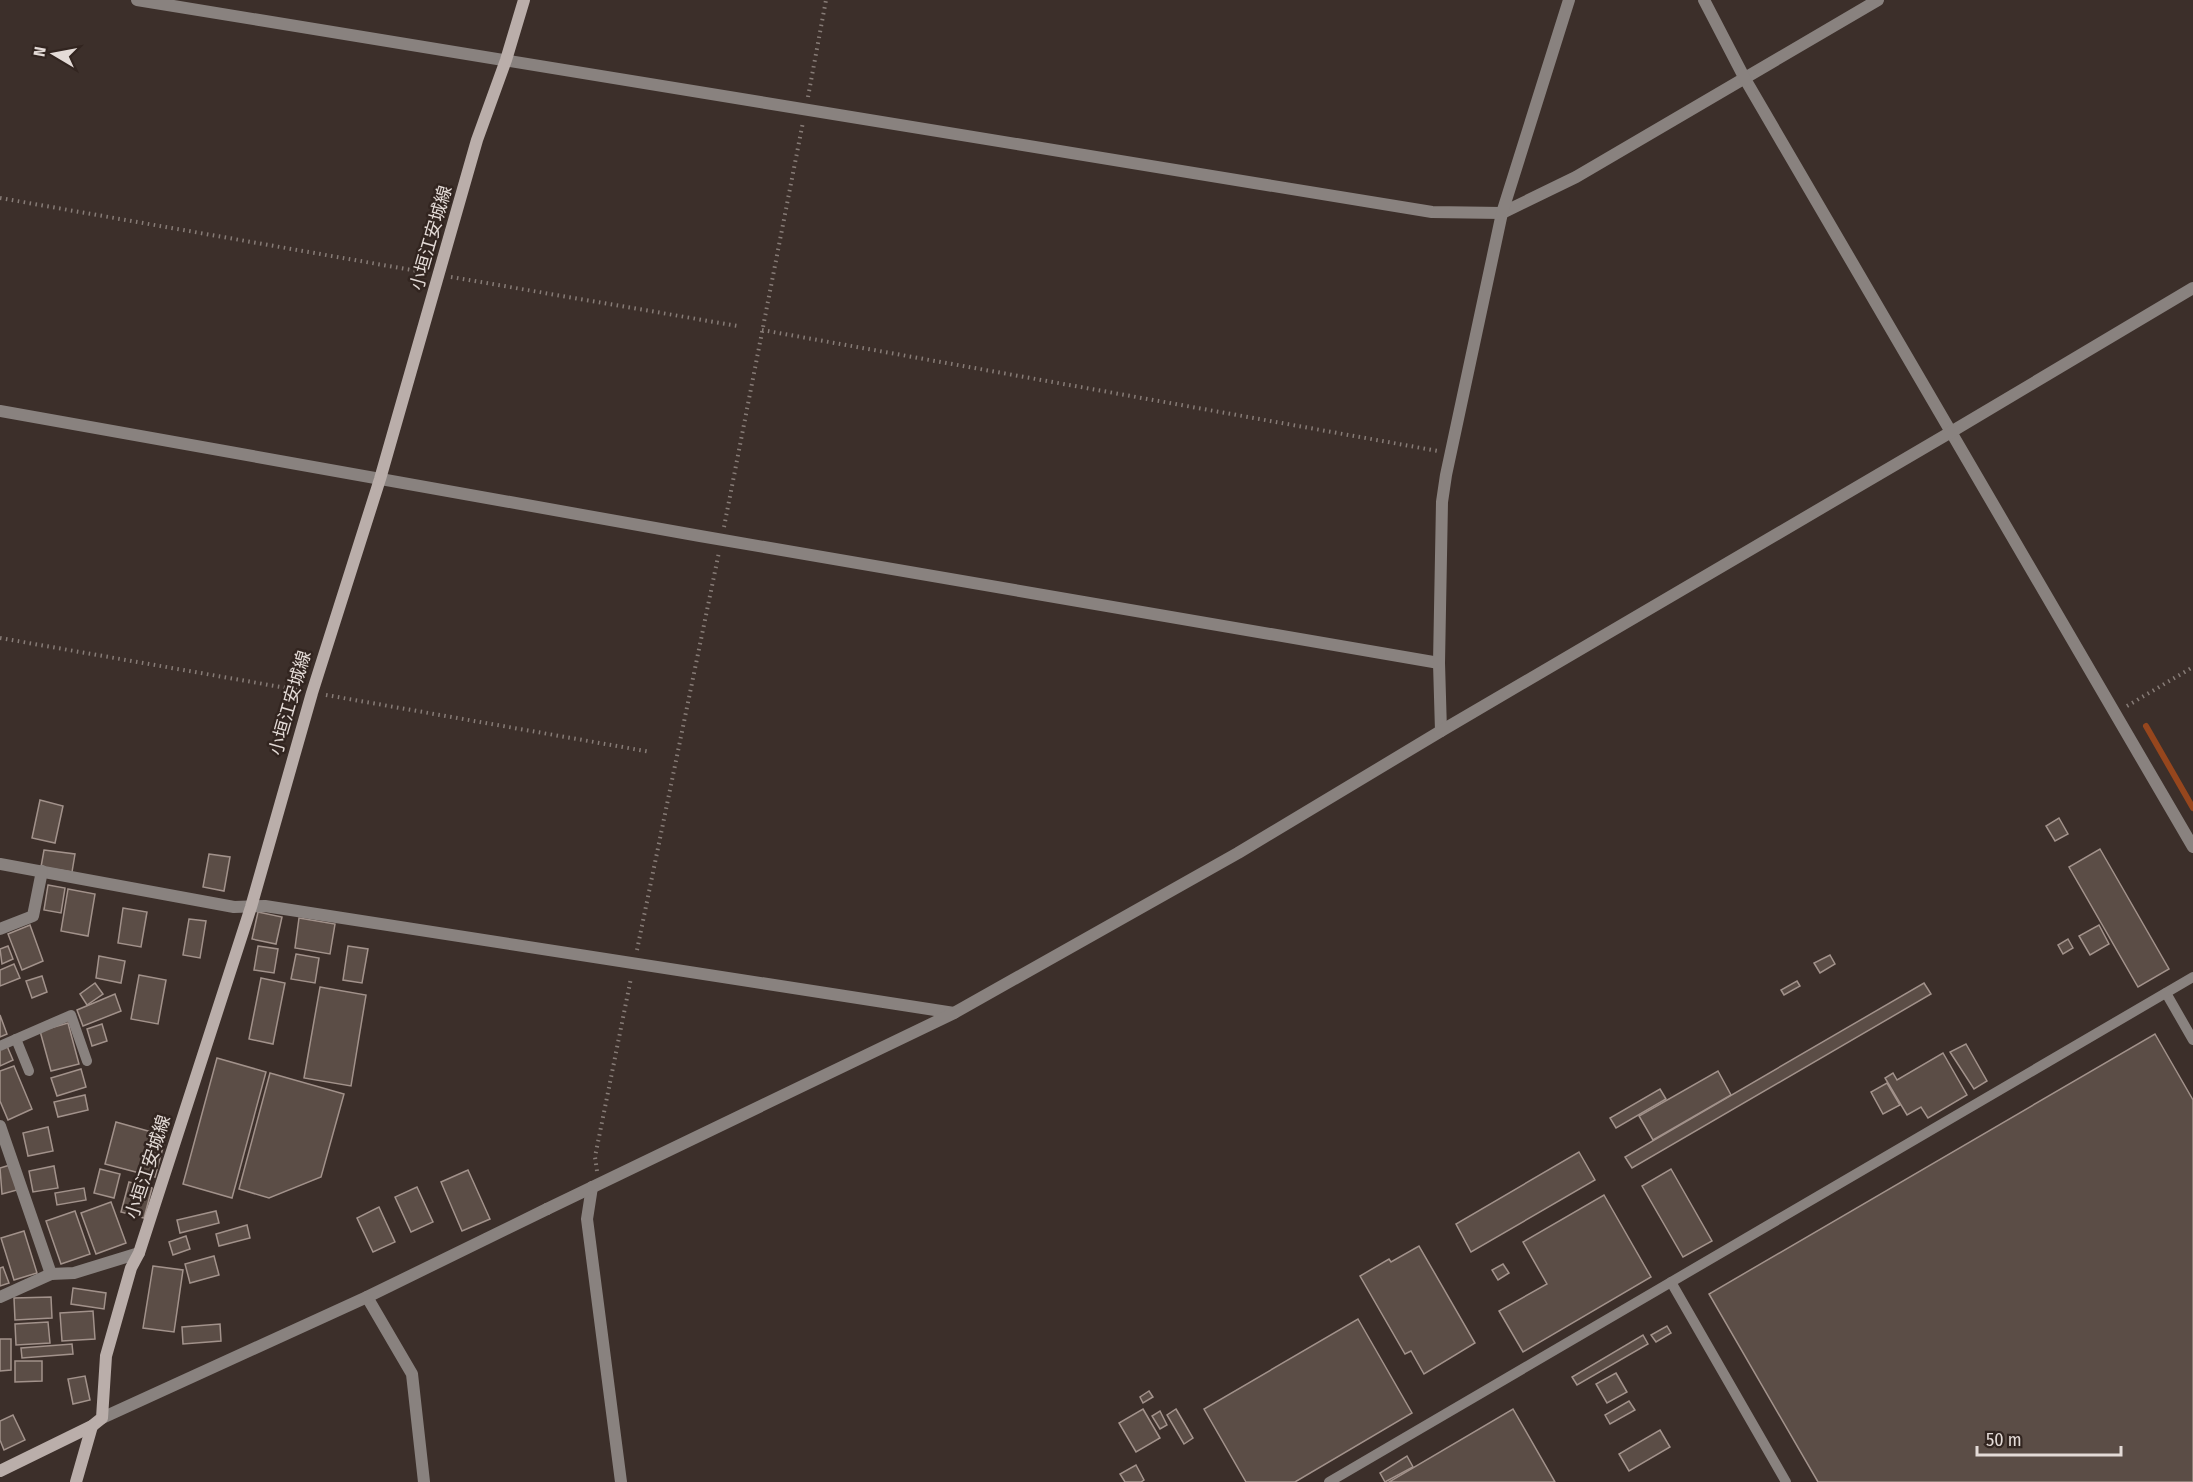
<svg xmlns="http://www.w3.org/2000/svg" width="2193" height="1482" font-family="'Fira Sans Condensed','Noto Sans JP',sans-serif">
	<rect width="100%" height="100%" fill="#3c2f2a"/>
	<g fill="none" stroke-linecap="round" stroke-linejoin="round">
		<!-- stream -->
		<polyline stroke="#96461d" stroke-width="6" points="2146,726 2193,808"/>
	</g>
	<!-- building -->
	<g fill="#5b4d46" stroke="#a2928b" stroke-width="1.5">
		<polygon points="40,800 63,806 55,843 32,838"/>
		<polygon points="2059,818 2068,834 2055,841 2046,826"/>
		<polygon points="2100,849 2169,969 2138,987 2069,867"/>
		<polygon points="44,850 75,854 72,872 41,867"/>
		<polygon points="209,854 230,857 224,891 203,887"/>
		<polygon points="48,885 65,888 61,913 44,910"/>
		<polygon points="68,889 95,894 88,936 61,931"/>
		<polygon points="123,908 147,912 141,947 118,943"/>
		<polygon points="258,912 282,917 276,944 252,939"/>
		<polygon points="299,918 335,924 330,954 295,948"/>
		<polygon points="189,919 206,921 200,958 183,955"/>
		<polygon points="30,925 43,961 22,970 8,934"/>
		<polygon points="2099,925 2109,944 2090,955 2079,936"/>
		<polygon points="2068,939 2073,948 2063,954 2058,945"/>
		<polygon points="8,946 13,959 2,964 0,949"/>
		<polygon points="258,946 278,949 274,973 254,970"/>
		<polygon points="348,946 368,949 362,983 343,980"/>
		<polygon points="296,954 319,958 315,983 291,979"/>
		<polygon points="1830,955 1835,964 1820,973 1814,963"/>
		<polygon points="99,956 125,961 121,983 96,978"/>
		<polygon points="14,964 20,978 0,986 0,970"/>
		<polygon points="139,975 166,980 158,1024 131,1019"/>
		<polygon points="42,976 47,992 32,998 26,981"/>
		<polygon points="261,978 285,983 273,1044 249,1039"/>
		<polygon points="1797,981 1800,986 1784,995 1781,990"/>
		<polygon points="95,983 103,994 87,1005 80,994"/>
		<polygon points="1924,983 1931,994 1632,1168 1625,1157"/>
		<polygon points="320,987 366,995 351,1086 304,1078"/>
		<polygon points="115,994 121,1011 83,1026 77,1010"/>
		<polygon points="0,1015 7,1034 0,1037"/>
		<polygon points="68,1023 79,1064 51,1071 40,1031"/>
		<polygon points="102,1024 107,1041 92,1046 87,1029"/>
		<polygon points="2155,1034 2193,1100 2193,1482 1818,1482 1709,1294"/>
		<polygon points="1966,1044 1987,1081 1974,1089 1950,1052"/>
		<polygon points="7,1046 13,1060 0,1066 0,1049"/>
		<polygon points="1943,1053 1967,1095 1928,1118 1921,1107 1907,1115 1885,1078 1893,1073 1897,1080"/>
		<polygon points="217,1058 266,1072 232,1198 183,1184"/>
		<polygon points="14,1066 32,1109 8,1120 0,1101 0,1071"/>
		<polygon points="81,1069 86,1087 57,1096 51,1078"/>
		<polygon points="1718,1071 1731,1095 1653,1140 1639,1116"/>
		<polygon points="270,1073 344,1094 321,1177 269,1198 239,1189"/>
		<polygon points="1887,1083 1900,1105 1883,1114 1871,1092"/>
		<polygon points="1660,1089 1666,1099 1616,1128 1610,1118"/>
		<polygon points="85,1095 88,1110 58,1117 54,1102"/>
		<polygon points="116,1122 166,1136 155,1177 105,1164"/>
		<polygon points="48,1127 53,1151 28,1156 23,1133"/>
		<polygon points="1579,1152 1595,1180 1471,1252 1456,1224"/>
		<polygon points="10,1165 17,1190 2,1194 0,1168"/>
		<polygon points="54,1166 58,1188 33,1192 29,1171"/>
		<polygon points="100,1169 120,1174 114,1198 94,1193"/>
		<polygon points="1671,1169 1712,1241 1683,1257 1642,1186"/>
		<polygon points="468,1170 490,1219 462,1231 441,1182"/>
		<polygon points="129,1182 152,1188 144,1218 121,1212"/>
		<polygon points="417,1187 433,1222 411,1232 395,1197"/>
		<polygon points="84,1188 86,1200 57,1205 55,1193"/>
		<polygon points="1604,1195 1651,1277 1523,1352 1499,1311 1547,1284 1523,1242"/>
		<polygon points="111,1202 126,1243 96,1254 81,1213"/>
		<polygon points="379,1207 395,1242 373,1252 357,1218"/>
		<polygon points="75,1211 90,1254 61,1264 46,1221"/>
		<polygon points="216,1211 219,1223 180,1233 177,1220"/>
		<polygon points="247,1225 250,1238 219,1246 216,1234"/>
		<polygon points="24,1231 37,1273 14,1280 1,1238"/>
		<polygon points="186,1236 190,1249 173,1255 169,1242"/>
		<polygon points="1419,1246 1475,1343 1424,1374 1411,1351 1405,1354 1360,1276 1389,1259 1391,1262"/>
		<polygon points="214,1256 219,1275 190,1283 185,1264"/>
		<polygon points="1503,1264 1509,1273 1498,1280 1492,1270"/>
		<polygon points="153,1266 183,1270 174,1332 143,1328"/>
		<polygon points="3,1267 9,1283 0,1286 0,1268"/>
		<polygon points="73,1288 106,1293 104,1309 71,1304"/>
		<polygon points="51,1297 52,1318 15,1320 14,1298"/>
		<polygon points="93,1311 95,1339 62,1341 60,1313"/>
		<polygon points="1358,1319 1412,1413 1295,1482 1246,1482 1204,1409"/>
		<polygon points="48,1322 50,1343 16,1345 15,1324"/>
		<polygon points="220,1324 221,1341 183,1344 182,1327"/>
		<polygon points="1667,1326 1671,1333 1656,1342 1651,1335"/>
		<polygon points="1643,1335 1648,1344 1577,1385 1572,1377"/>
		<polygon points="0,1339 11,1339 11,1370 0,1371"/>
		<polygon points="72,1344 73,1354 22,1358 21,1348"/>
		<polygon points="15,1361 42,1361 42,1381 15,1382"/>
		<polygon points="1616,1373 1627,1392 1607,1403 1596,1384"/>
		<polygon points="85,1376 90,1400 73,1404 68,1379"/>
		<polygon points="1149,1391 1153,1397 1143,1403 1140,1397"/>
		<polygon points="1629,1401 1635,1410 1610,1424 1605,1415"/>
		<polygon points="1143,1409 1160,1438 1136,1452 1119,1423"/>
		<polygon points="1176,1409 1193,1438 1184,1444 1167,1415"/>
		<polygon points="1513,1409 1555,1482 1389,1482"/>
		<polygon points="1160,1411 1167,1425 1160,1429 1152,1416"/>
		<polygon points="13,1415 25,1440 4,1450 0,1440 0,1421"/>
		<polygon points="1660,1430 1670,1447 1629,1471 1619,1454"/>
		<polygon points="1407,1456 1413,1467 1385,1482 1380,1473"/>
		<polygon points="1136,1465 1144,1480 1141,1482 1125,1482 1120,1474"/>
	</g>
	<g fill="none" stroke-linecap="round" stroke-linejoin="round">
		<!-- path -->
		<g stroke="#877c77" stroke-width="4" stroke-dasharray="1.5 4.5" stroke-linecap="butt">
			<polyline points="808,97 826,0"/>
			<polyline points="0,198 423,272"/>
			<polyline points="451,277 738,326"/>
			<polyline points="762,330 1438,451"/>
			<polyline points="724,527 803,122"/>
			<polyline points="0,638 298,690"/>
			<polyline points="326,695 651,752"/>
			<polyline points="2127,706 2193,667"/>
			<polyline points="637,950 719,552"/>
			<polyline points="597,1171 595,1157 631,978"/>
		</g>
		<!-- service -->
		<g stroke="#89827f" stroke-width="10">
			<polyline points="2166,993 2193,1040"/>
			<polyline points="16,1039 29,1071"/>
			<polyline points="0,1046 71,1015 87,1061"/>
			<polyline points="1671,1282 1786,1482"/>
			<polyline points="1329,1482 2193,977"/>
		</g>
		<!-- minor -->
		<g stroke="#89827f" stroke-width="12">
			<polyline points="137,0 1432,212 1502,213 1576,177 1878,0"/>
			<polyline points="1704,0 1745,79 1951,432"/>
			<polyline points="0,411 700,536 1439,663"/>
			<polyline points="1441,731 1439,663 1442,502 1446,475 1502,213 1569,0"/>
			<polyline points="0,864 234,907 265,906 954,1013"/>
			<polyline points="0,929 33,916 42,871"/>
			<polyline points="0,1126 51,1274"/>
			<polyline points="592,1187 587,1219 621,1482"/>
			<polyline points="0,1297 51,1274 74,1273 139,1253"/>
			<polyline points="367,1297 412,1374 424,1482"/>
			<polyline points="102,1418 367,1297 547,1209"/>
		</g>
		<!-- tertiary -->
		<g stroke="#89827f" stroke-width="12">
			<polyline points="1951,432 2193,847"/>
			<polyline points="547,1209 954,1013 1238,853 1441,731 1951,432 2193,288"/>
		</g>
		<!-- secondary -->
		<g stroke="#baaeaa" stroke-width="12">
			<polyline points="0,1471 92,1426 102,1418 106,1356 131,1268 139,1253 251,907 312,693 380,479 477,140 506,60 524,0"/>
			<polyline points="76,1482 92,1426"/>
		</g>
	</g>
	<g text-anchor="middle" stroke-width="5" stroke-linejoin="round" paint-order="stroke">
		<!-- street labels -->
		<g font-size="18" fill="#e4dbd7" stroke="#322520">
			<text transform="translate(431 238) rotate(-74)" y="6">小垣江安城線</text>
			<text transform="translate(290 703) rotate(-74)" y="6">小垣江安城線</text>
			<text transform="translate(148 1167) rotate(-72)" y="6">小垣江安城線</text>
		</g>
	</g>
	<!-- north arrow -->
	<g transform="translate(54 54) rotate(280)" stroke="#322520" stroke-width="4.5" paint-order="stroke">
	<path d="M0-4.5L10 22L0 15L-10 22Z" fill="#e4dbd7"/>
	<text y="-9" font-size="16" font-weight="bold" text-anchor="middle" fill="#e4dbd7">N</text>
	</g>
	<!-- scale -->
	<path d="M1977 1446v9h144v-9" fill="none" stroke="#e4dbd7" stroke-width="3"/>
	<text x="1986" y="1446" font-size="18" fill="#e4dbd7" stroke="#322520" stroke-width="4.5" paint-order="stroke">50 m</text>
</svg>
